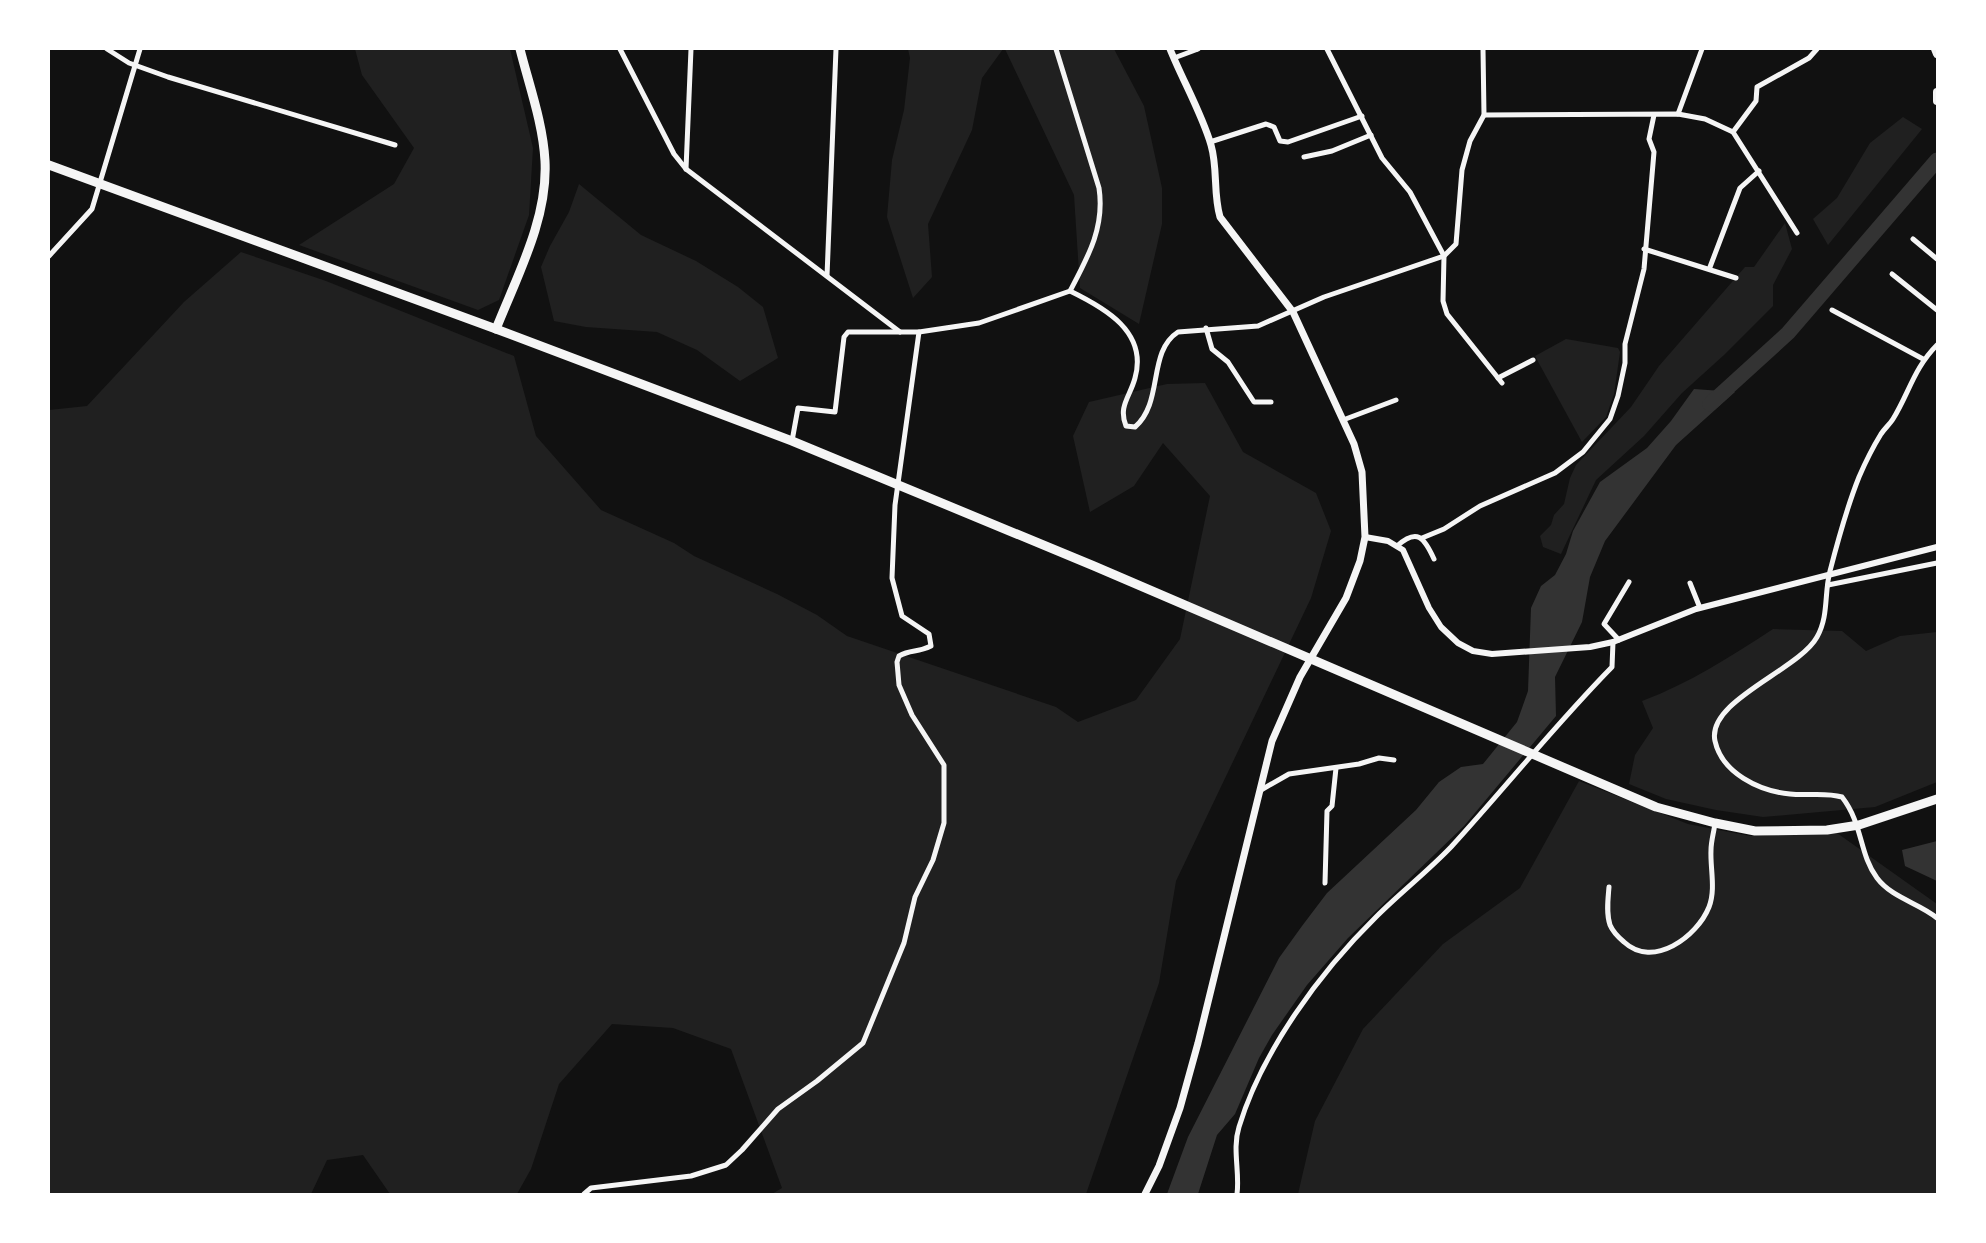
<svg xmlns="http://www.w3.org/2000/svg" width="1986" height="1243" font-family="'Work Sans',sans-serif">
	<rect width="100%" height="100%" fill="#111"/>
	<!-- green -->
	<g fill="#202020">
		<polygon points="355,49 510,49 533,148 529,215 499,300 478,310 299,245 394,184 414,148 362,75"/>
		<polygon points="908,49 1003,49 982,78 972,130 928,224 932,277 913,298 887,217 892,160 904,110 910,58"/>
		<polygon points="1005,49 1114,49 1144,106 1162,188 1162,224 1139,324 1080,288 1074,195"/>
		<polygon points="1903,117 1922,129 1828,245 1813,219 1837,198 1870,143"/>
		<polygon points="579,184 641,235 696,261 738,287 763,307 778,358 740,381 697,350 657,332 586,327 554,321 541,267 550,246 569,212"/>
		<polygon points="1785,223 1792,249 1773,285 1773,306 1724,355 1682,393 1644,436 1596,480 1561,554 1543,547 1540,536 1551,525 1554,515 1564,504 1570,478 1576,465 1631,407 1659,366 1745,267 1754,267"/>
		<polygon points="241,252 326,281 514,356 536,436 601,510 674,543 694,556 777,594 817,615 847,636 1056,707 1078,722 1136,700 1180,639 1210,496 1163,443 1134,486 1090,512 1073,436 1089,402 1167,384 1205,383 1243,452 1316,493 1331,531 1311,598 1176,881 1159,983 1086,1194 772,1194 782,1188 731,1049 673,1028 612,1024 559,1084 531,1169 517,1194 390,1194 363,1155 327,1160 311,1194 49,1194 49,410 87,406 184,302"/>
		<polygon points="1566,339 1618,348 1620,352 1614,394 1606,417 1582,442 1535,356"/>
		<path d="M1773 629 1842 631 1866 651 1900 636 1937 632V782L1875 807 1763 817 1716 810 1666 799 1629 784 1635 755 1653 728 1642 701C1690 683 1730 657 1773 629Z"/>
		<polygon points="1579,781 1688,824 1750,836 1837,833 1937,904 1937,1194 1298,1194 1315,1121 1363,1029 1443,944 1520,888"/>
	</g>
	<!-- water -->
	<g fill="#333">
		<polygon points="1694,389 1735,392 1676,445 1605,541 1590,577 1582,622 1555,677 1556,716 1464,826 1348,938 1307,985 1272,1035 1259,1058 1235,1114 1217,1135 1198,1194 1167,1194 1188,1137 1279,958 1302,926 1327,893 1416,810 1439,782 1461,767 1483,764 1517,722 1528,691 1531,608 1541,586 1555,575 1566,554 1573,531 1600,482 1647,448 1671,421"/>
		<polygon points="1937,841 1937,881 1905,866 1902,850"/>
	</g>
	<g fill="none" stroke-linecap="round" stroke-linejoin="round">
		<!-- river -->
		<polyline stroke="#333" stroke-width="15" points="1710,404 1788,333 1937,160"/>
		<!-- minor -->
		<g stroke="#f5f5f5" stroke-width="5">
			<polyline points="107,49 129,63 168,77 395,145"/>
			<polyline points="620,49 674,154 686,169 900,332"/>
			<polyline points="1327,49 1382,158 1410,192 1444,256 1443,301 1447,314 1502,383"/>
			<polyline points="1174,58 1198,49"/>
			<polyline points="1678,114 1702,49"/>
			<polyline points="1484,115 1678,114 1705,119 1733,132 1797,233"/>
			<polyline points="1733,132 1756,101 1757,87 1809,58 1817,49"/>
			<polyline points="1210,142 1266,124 1274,127 1280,141 1288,142 1362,116"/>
			<polyline points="1304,157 1332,151 1371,135"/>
			<polyline points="686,169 691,49"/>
			<polyline points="1913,239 1937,259"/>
			<polyline points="1644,249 1736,278"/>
			<polyline points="49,256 92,209 140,49"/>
			<polyline points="1710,267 1740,188 1759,171"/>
			<polyline points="1892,274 1937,310"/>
			<polyline points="827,276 836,49"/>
			<path d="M1070 291C1105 308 1148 332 1135 378 1130 397 1118 406 1126 426L1135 427C1164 402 1147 352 1178 332L1258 326 1324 297 1444 256 1456 244 1462 170 1470 141 1484 115 1483 49"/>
			<polyline points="1832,310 1923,359"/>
			<polyline points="1206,328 1212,349 1228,362 1254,402 1271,402"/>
			<path d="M1937 345C1914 368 1909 393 1893 419 1890 424 1885 428 1881 434 1873 447 1865 463 1859 477 1847 507 1838 540 1830 571 1824 593 1829 616 1817 637 1799 670 1706 701 1715 741 1722 773 1759 791 1790 794 1808 796 1825 792 1842 797 1863 824 1859 854 1877 878 1892 898 1919 903 1937 918"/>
			<polyline points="1498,378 1533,360"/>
			<polyline points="1343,420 1396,400"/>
			<path d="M792 441 798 408 835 412 844 337 848 332H919L979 323 1070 291C1088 257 1105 227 1099 188L1056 49"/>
			<polyline points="1422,538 1444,529 1480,506 1555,473 1583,452 1610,419 1618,396 1625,363 1625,344 1644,269 1654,152 1649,139 1654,115"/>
			<path d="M1397 546C1417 528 1424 537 1434 559"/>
			<polyline points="1690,583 1700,608"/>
			<polyline points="1828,585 1937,563"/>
			<polyline points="1619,640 1604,624 1629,582"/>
			<polyline points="1261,790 1289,774 1359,764 1379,758 1394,760"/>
			<polyline points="1325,883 1327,811 1332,806 1336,768"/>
			<path d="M1609 887C1608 899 1606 913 1610 925 1613 932 1618 937 1624 942 1653 969 1697 937 1709 907 1716 889 1710 868 1711 850 1711 841 1714 832 1715 823"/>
			<path d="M584 1194 591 1188 691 1176 726 1165 742 1150 778 1109 817 1081 863 1043 904 943 915 897 933 860 944 823V765L912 715 899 685 897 662 899 656C911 649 917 653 931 646L929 634 902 616 892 578 895 505 919 332"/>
			<path d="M1237 1194C1240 1172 1232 1149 1239 1127 1262 1051 1320 972 1376 917 1400 893 1427 872 1451 847 1505 788 1555 725 1612 667L1613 642"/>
		</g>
		<!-- tertiary -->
		<polyline stroke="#f5f5f5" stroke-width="6" points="1365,537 1388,541 1403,550 1429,608 1441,627 1458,643 1473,651 1492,654 1590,647 1613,642 1696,609 1937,547"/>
		<!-- secondary -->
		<path stroke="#f5f5f5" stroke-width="7" d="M1145 1194 1159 1166 1180 1108 1198 1043 1272 741 1300 677 1346 598 1360 561 1365 537 1362 472 1354 444 1293 312 1220 217C1213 193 1218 169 1211 145 1202 114 1182 79 1170 49"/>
		<!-- primary -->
		<g stroke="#f5f5f5" stroke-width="8">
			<polyline points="1935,49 1937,54"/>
			<polyline points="1937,92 1937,101"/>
		</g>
		<!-- trunk -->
		<g stroke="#f5f5f5" stroke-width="9">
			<polyline points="49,165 496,329 792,441 1094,566 1656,807 1715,823 1755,831 1827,830 1859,825 1937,799"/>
			<path d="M496 329C517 276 548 219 545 161 543 123 529 85 520 49"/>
		</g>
	</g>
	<!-- border -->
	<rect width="1986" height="1243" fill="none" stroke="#ffffff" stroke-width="100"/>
</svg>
